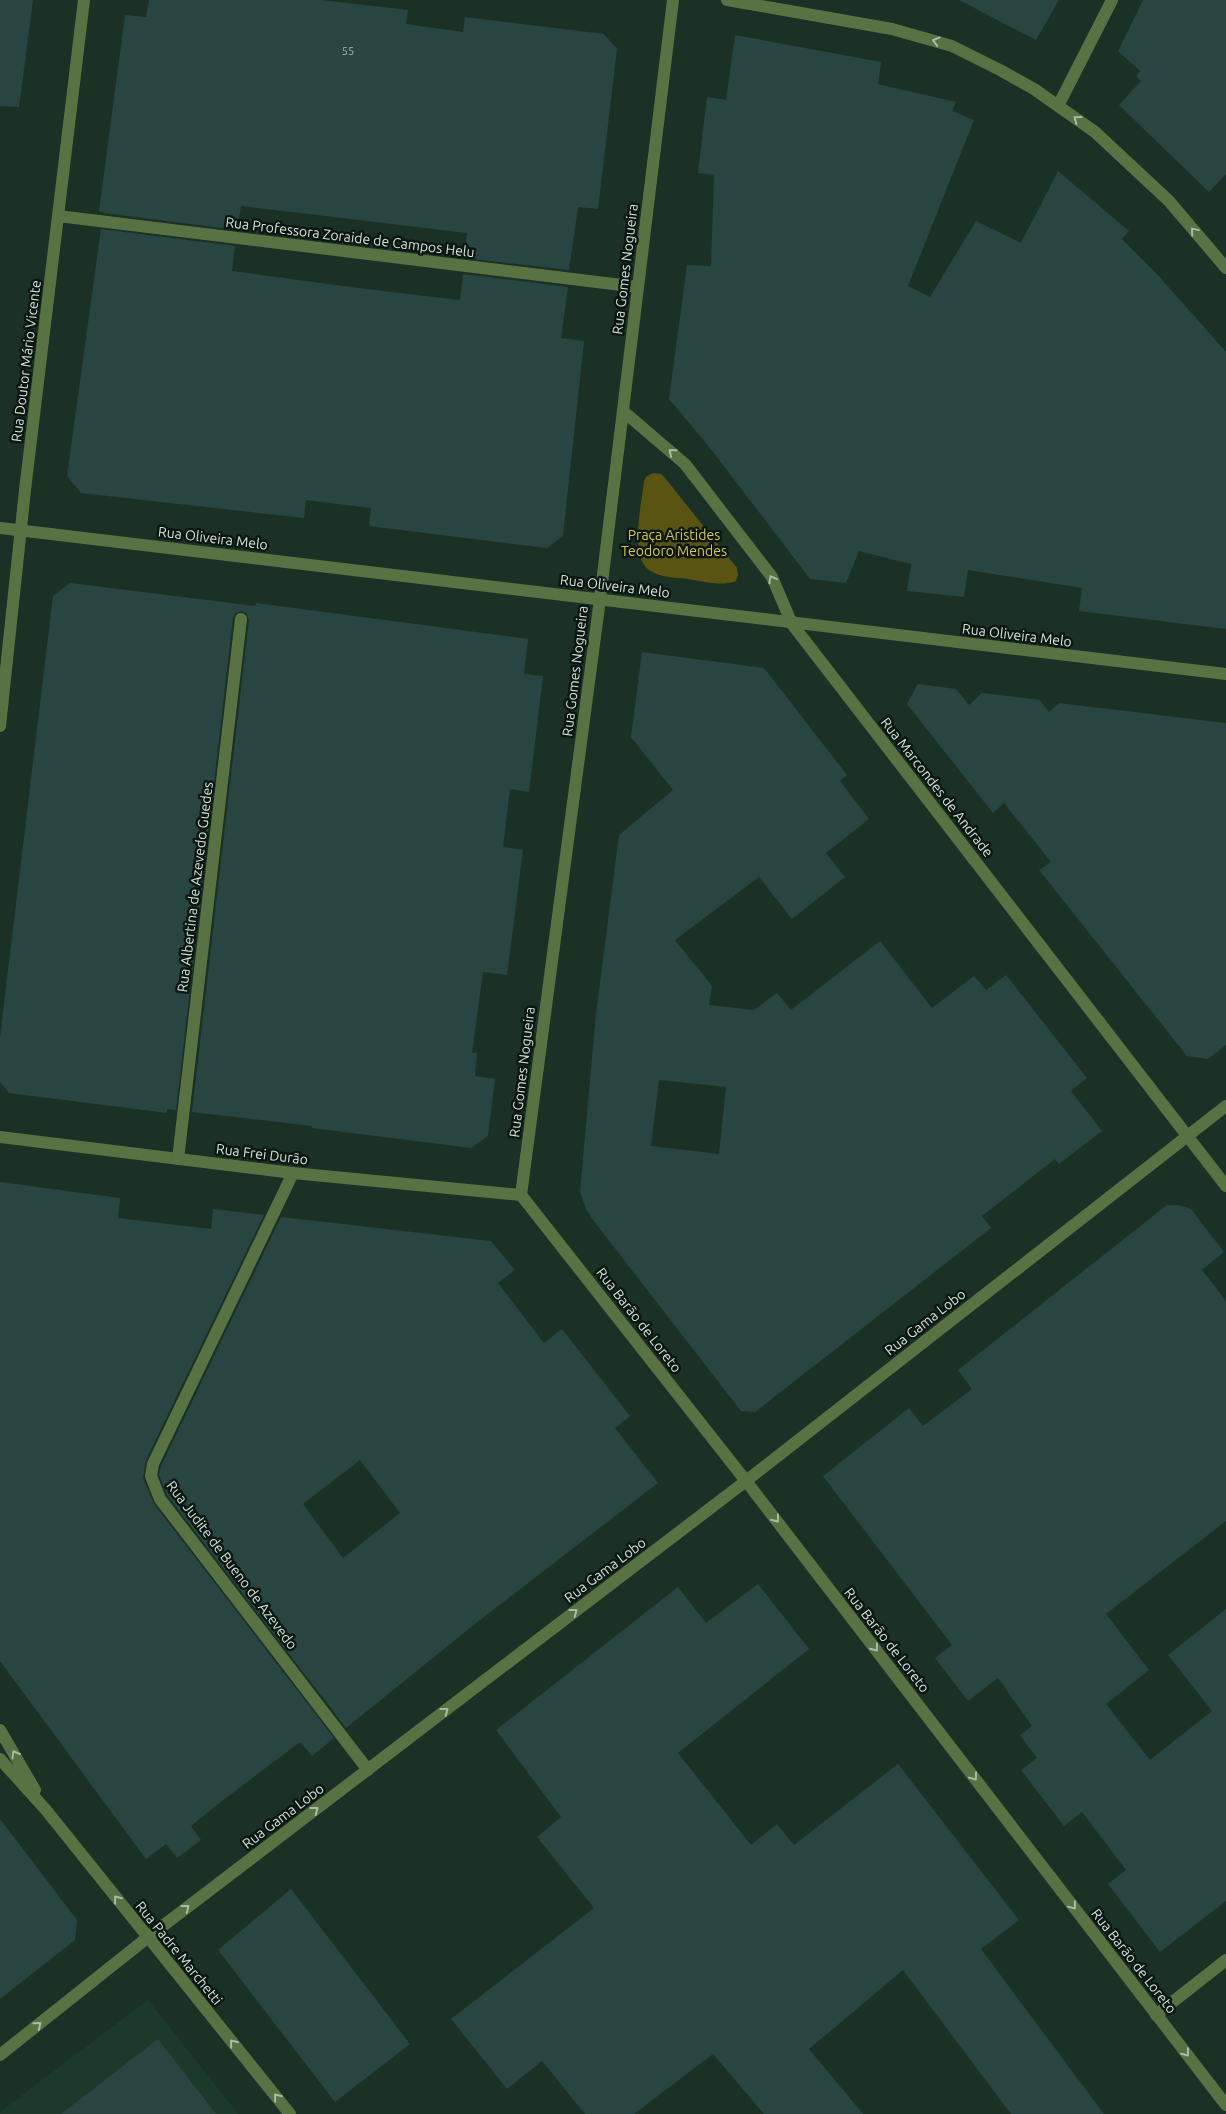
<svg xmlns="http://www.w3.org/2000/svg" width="1226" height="2114" font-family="Ubuntu,sans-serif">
	<rect width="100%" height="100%" fill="#1c3126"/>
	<!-- built -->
	<polygon fill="#1c3a2b" points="148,2000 238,2114 0,2114 0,2112"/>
	<!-- green -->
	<path fill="#5a5413" d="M653 473 661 474 665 478 737 568 738 575 736 581C721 587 702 581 687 579 674 577 660 578 649 570 629 556 642 503 644 481L646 477Z"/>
	<!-- building -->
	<g fill="#284542" fill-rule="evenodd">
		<polygon points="0,0 33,0 19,107 0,106"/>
		<polygon points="149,0 321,0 408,10 406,24 463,32 465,17 604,34 617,49 598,209 578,207 569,270 464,258 467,233 425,228 241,206 237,230 103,213 104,212 99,211 125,15 146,17"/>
		<polygon points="959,0 1059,0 1036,40"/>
		<polygon points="1143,0 1226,0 1226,174 1209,192 1119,105 1141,81 1136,76 1140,71 1118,51"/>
		<polygon points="735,35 881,62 878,84 956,102 952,111 974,120 908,286 930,297 976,221 1021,243 1058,171 1129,231 1122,239 1157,274 1226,352 1226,629 1079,611 1082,588 968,570 964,597 907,591 911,564 859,551 846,583 810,579 710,448 669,399 687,265 711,266 714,175 698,173 707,97 726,100"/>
		<polygon points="101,229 235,246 232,271 358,288 460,300 463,274 568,287 561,338 584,341 563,536 547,548 369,526 371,508 306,500 304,518 81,493 67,476"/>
		<polygon points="70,583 255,606 256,603 528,639 524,674 543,676 529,792 510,789 503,847 523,850 507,975 483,972 472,1053 477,1053 475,1076 495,1079 488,1136 471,1148 312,1128 312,1126 192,1112 249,620 246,613 241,611 235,614 233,618 176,1110 167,1109 167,1113 9,1093 0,1082 0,1037 53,596"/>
		<path d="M642 652 764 668 847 775 840 781 869 819 826 853 845 877 792 919 759 877 675 940 712 986 709 1005 754 1010 777 993 791 1010 880 941 932 1008 974 976 986 990 1006 975 1087 1078 1071 1091 1102 1131 1059 1164 1055 1159 982 1216 991 1228 755 1412 741 1411 593 1220 586 1209 580 1192 596 1014 619 835 673 790 631 737ZM659 1080 726 1087 719 1154 651 1146Z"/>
		<polygon points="918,684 956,689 969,705 982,693 1040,700 1049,712 1059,703 1226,723 1226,1045 1208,1059 1187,1056 1039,870 1051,862 1004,803 993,813 907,704"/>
		<polygon points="0,1182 120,1198 118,1218 211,1229 213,1209 264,1215 146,1460 143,1478 154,1504 334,1738 312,1756 300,1742 218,1804 191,1826 201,1840 177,1858 166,1844 146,1859 0,1661"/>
		<polygon points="1167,1205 1178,1205 1191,1209 1224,1252 1202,1270 1226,1301 1226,1521 1106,1614 1149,1670 1106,1704 1150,1760 1212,1711 1168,1655 1226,1609 1226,1901 1160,1952 1108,1884 1126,1870 1082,1812 1064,1826 1021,1770 1037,1758 1020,1735 1032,1726 998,1678 968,1701 935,1658 952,1645 823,1476 909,1408 923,1426 972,1389 958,1370"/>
		<path d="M281 1217 491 1241 515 1270 498 1283 544 1343 562 1329 630 1416 615 1428 658 1483 480 1620 346 1728 167 1495 159 1475 161 1466ZM360 1460 400 1513 343 1558 303 1504Z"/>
		<polygon points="758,1584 809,1649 678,1753 751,1845 777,1824 794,1845 898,1764 1019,1920 981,1949 1104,2114 1011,2114 903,1970 809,2049 863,2114 764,2114 713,2054 634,2114 585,2114 542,2061 507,2089 451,2019 594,1908 537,1837 561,1817 496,1730 678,1587 706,1623"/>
		<polygon points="0,1819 77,1920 75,1940 0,1999"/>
		<polygon points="291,1889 410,2044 335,2102 218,1950"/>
		<polygon points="158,2039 216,2114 61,2114"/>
	</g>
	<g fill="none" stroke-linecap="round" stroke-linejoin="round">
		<!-- minor -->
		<g stroke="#597243" stroke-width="12">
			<polyline points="727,0 892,29 952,46 1000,70 1034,89 1095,132 1169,201 1226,268"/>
			<polyline points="1058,106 1112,0"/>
			<polyline points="58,216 638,287"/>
			<polyline points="623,411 685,464 772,577 792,624 1226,1186"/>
			<polyline points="0,528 1226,674"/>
			<polyline points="0,726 25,490 84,0"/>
			<polyline points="0,1137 293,1173 521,1195"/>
			<polyline points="178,1159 241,619"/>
			<polyline points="293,1173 153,1464 151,1476 160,1499 368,1770"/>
			<polyline points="521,1195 600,599 673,0"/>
			<polyline points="521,1195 746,1481 1226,2105"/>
			<polyline points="0,1730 35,1790"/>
			<polyline points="0,1759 46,1810 290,2114"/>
			<polyline points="1156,2015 1226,1960"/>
			<polyline points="0,2055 147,1938 746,1481 1226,1106"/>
		</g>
	</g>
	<!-- one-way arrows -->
	<defs><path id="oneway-chevron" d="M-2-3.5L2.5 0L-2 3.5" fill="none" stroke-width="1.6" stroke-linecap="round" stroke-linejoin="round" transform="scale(1.25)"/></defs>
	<g stroke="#a9baa5">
		<use href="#oneway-chevron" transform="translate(936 41) rotate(-164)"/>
		<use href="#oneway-chevron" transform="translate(1077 119) rotate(-144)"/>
		<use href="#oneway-chevron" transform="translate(1194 231) rotate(-130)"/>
		<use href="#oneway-chevron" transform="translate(672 452) rotate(-140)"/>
		<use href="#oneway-chevron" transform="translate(772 579) rotate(-119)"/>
		<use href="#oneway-chevron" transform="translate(776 1519) rotate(52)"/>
		<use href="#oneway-chevron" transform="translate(574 1612) rotate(-37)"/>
		<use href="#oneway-chevron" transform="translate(875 1648) rotate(52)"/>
		<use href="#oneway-chevron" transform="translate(445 1711) rotate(-37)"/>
		<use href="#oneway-chevron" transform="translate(15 1754) rotate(-119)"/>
		<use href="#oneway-chevron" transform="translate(974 1777) rotate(53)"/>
		<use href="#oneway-chevron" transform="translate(315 1810) rotate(-37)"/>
		<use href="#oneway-chevron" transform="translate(117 1899) rotate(-128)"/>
		<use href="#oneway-chevron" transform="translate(1073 1906) rotate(53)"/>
		<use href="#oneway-chevron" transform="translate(186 1908) rotate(-37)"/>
		<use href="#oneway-chevron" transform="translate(38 2025) rotate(-39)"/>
		<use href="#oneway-chevron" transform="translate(233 2043) rotate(-129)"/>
		<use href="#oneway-chevron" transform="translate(1186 2053) rotate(52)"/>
		<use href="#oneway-chevron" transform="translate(277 2097) rotate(-129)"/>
	</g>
	<g text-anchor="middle" stroke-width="5" stroke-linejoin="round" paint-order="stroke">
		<!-- number labels -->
		<g font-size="11" fill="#a9bab4">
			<text x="348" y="55">55</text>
		</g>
		<!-- street labels -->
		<g font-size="14" fill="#d4e1da" stroke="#0d1712">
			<text transform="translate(350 237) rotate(7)" y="5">Rua Professora Zoraide de Campos Helu</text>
			<text transform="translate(625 269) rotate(-83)" y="5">Rua Gomes Nogueira</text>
			<text transform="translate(26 361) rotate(-83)" y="5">Rua Doutor Mário Vicente</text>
			<text transform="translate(213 538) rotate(7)" y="5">Rua Oliveira Melo</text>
			<text transform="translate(615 586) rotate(7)" y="5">Rua Oliveira Melo</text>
			<text transform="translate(1017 635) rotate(7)" y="5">Rua Oliveira Melo</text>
			<text transform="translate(575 671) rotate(-83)" y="5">Rua Gomes Nogueira</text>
			<text transform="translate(937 787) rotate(52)" y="5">Rua Marcondes de Andrade</text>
			<text transform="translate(195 887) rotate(-83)" y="5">Rua Albertina de Azevedo Guedes</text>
			<text transform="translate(522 1072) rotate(-83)" y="5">Rua Gomes Nogueira</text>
			<text transform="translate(262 1154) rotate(7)" y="5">Rua Frei Durão</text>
			<text transform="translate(639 1320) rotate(52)" y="5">Rua Barão de Loreto</text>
			<text transform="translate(925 1322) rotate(-38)" y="5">Rua Gama Lobo</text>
			<text transform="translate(232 1565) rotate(53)" y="5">Rua Judite de Bueno de Azevedo</text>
			<text transform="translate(605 1570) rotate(-37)" y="5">Rua Gama Lobo</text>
			<text transform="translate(887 1640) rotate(52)" y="5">Rua Barão de Loreto</text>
			<text transform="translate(283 1816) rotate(-37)" y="5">Rua Gama Lobo</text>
			<text transform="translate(179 1953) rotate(51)" y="5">Rua Padre Marchetti</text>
			<text transform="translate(1134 1961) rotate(52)" y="5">Rua Barão de Loreto</text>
		</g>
		<!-- park labels -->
		<g font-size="14" fill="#d4c751" stroke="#0d1712">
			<text x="674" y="540">Praça Aristides<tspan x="674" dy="16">Teodoro Mendes</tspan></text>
		</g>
	</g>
</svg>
